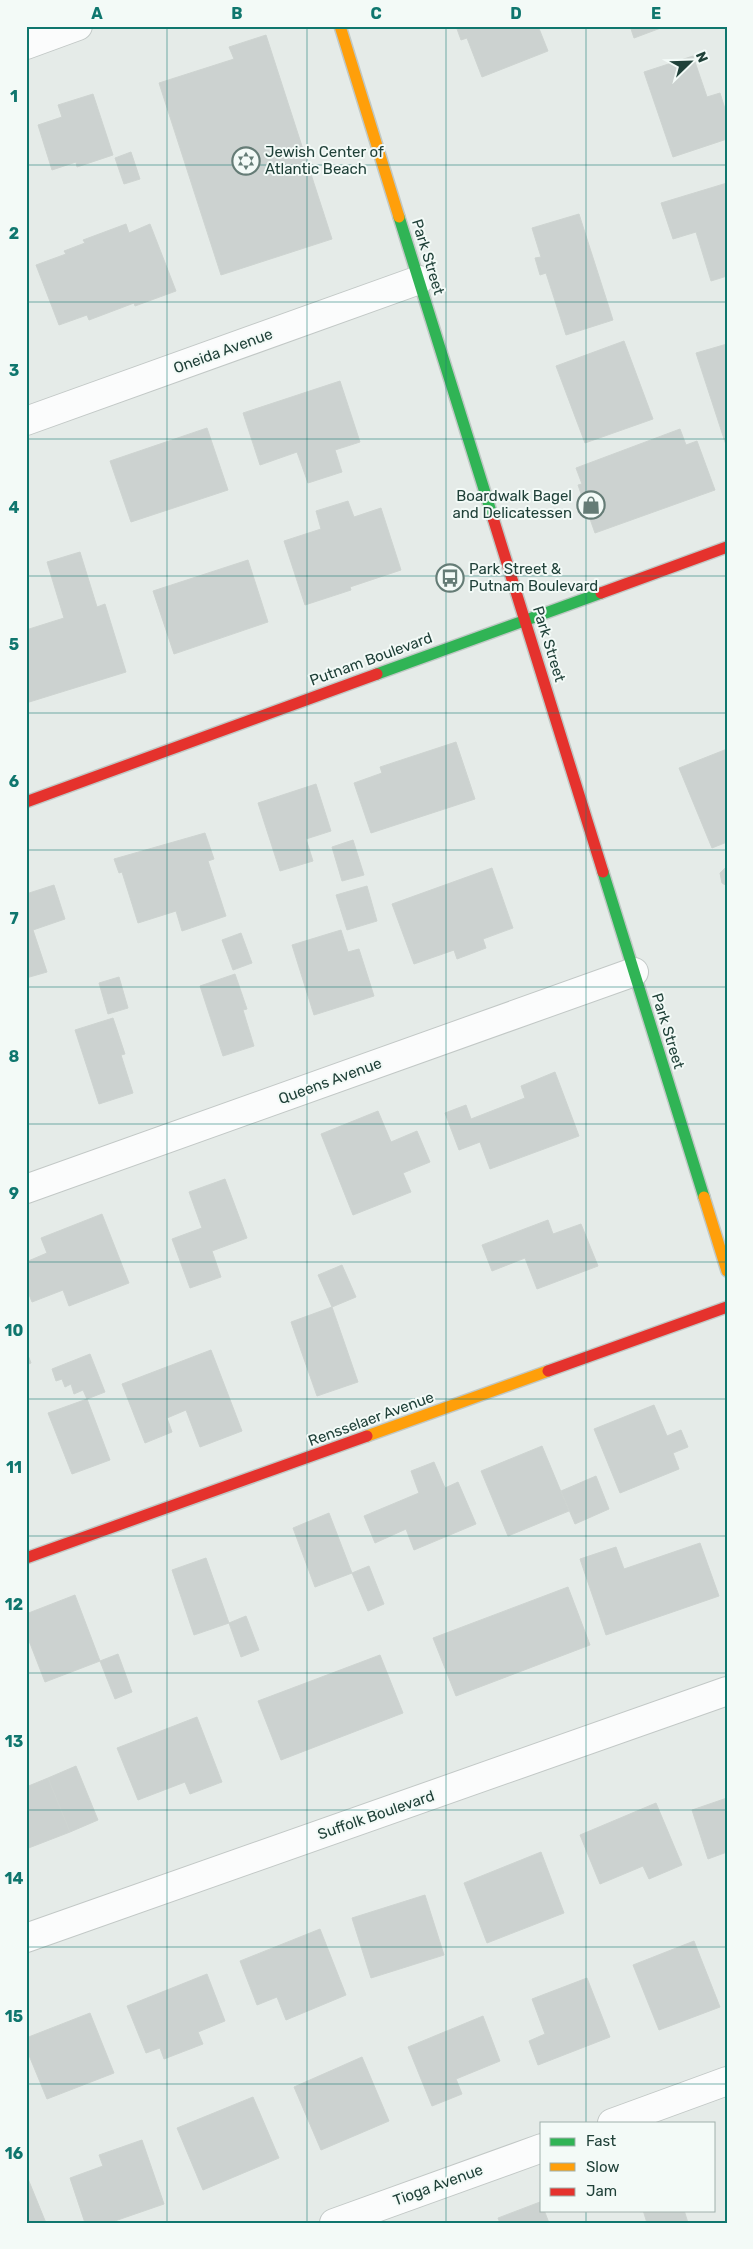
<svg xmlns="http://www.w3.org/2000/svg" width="753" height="2249" font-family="Rubik,sans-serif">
	<rect width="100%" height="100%" fill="#e5ebe8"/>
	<!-- building -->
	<g fill="#ccd2d0" stroke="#ced4d1">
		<polygon points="456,26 538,26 548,51 482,77 467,38 461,40"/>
		<polygon points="630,26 666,26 634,38"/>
		<polygon points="266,35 332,239 221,275 159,83 234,59 229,47"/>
		<polygon points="693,56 707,97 720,93 727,115 727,139 673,157 644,72"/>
		<polygon points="93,94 113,155 77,167 76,162 52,170 38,125 62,117 58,105"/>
		<polygon points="131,152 140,179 124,184 115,158"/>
		<polygon points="727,183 727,276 711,281 696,232 673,239 661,203"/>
		<polygon points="579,214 613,320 566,335 546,273 540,275 535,258 541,257 532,228"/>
		<polygon points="126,224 129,233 150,224 176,291 135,306 134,303 89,320 87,315 59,325 36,265 66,254 64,251 85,243 83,240"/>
		<polygon points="624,341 653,419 585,443 556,366"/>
		<polygon points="727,344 727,448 696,353"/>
		<polygon points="340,381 360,442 335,450 342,472 308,483 297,452 260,465 243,413"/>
		<polygon points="207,428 228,490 131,522 110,461"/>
		<polygon points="680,429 686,445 697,441 715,490 595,533 578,485 582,484 576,468"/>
		<polygon points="348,501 354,517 381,508 401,570 350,587 351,590 305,605 284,541 321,529 316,511"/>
		<polygon points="80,552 97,607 105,604 126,672 26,703 26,630 64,618 47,562"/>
		<polygon points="248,560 268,622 174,654 153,591"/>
		<polygon points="456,742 475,799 371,833 354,783 382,773 380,767"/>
		<polygon points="727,749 727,842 712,848 679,768"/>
		<polygon points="316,784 331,831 306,839 313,861 280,871 258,803"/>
		<polygon points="205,833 214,859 208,861 226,916 182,931 176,911 138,923 122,872 119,873 114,859"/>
		<polygon points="353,840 364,875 342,881 332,847"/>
		<polygon points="727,866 727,886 722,883 720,873"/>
		<polygon points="492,868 513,928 483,939 486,948 457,959 454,950 414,964 392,904"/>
		<polygon points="54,885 65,919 33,930 47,972 26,978 26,894"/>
		<polygon points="367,886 377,921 347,930 336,895"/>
		<polygon points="341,930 348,952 359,949 374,996 314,1015 292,945"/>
		<polygon points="241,933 252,963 233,970 222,940"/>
		<polygon points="235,974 247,1009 243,1010 254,1046 223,1056 200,986"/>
		<polygon points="119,977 128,1008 108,1014 99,983"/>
		<polygon points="113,1018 125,1054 121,1055 133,1093 99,1104 75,1030"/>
		<polygon points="555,1072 579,1136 490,1169 480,1142 459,1150 445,1113 466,1105 471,1119 525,1098 521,1086"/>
		<polygon points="378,1111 391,1142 417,1131 430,1162 403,1173 411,1192 353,1215 321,1134"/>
		<polygon points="225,1179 247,1238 212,1251 221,1277 190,1288 172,1239 202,1228 189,1192"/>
		<polygon points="102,1214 129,1283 69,1306 63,1290 32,1302 26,1287 26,1262 47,1253 41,1238"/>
		<polygon points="548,1220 553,1234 581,1224 598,1266 537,1289 525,1258 492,1271 482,1245"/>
		<polygon points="342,1265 356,1297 332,1307 318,1275"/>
		<polygon points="332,1307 358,1382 317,1396 291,1322"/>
		<polygon points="26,1350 31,1363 26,1365"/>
		<polygon points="211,1350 242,1431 200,1447 186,1410 167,1418 172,1432 145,1443 122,1384"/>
		<polygon points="90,1354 105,1392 87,1399 83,1390 74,1394 71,1384 65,1387 62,1379 56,1381 52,1369"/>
		<polygon points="87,1399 110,1460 72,1474 48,1413"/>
		<polygon points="654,1405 667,1436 681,1430 688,1447 673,1453 679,1469 620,1493 594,1429"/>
		<polygon points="542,1446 569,1511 508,1536 481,1471"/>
		<polygon points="434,1462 445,1488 458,1482 476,1524 414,1550 406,1529 375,1543 364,1516 419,1493 411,1471"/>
		<polygon points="596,1476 609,1509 575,1524 561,1491"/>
		<polygon points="329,1513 352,1573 315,1587 293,1528"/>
		<polygon points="700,1543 719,1596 606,1635 580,1559 616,1547 624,1569"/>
		<polygon points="206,1558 229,1623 194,1635 172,1570"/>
		<polygon points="369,1566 384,1604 368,1611 352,1573"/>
		<polygon points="568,1587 590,1645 456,1696 433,1638"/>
		<polygon points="75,1595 100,1661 45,1682 26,1633 26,1614"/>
		<polygon points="246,1616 259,1650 241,1657 229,1623"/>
		<polygon points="118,1654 132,1692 115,1699 100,1661"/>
		<polygon points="380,1655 403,1713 281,1760 258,1701"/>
		<polygon points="197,1717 222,1782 190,1794 185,1782 138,1800 117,1748"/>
		<polygon points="76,1766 98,1820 70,1832 48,1778"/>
		<polygon points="48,1778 70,1832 26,1849 26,1787"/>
		<polygon points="727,1798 727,1852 708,1859 692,1810"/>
		<polygon points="656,1803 682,1865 649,1879 643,1866 600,1884 580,1835"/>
		<polygon points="541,1852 564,1913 487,1943 464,1883"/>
		<polygon points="425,1895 444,1955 371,1978 352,1918"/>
		<polygon points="320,1929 346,1995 286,2020 277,1997 257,2005 240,1961"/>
		<polygon points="694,1941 720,2007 659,2030 633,1965"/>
		<polygon points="207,1974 225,2021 198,2032 203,2044 164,2059 160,2048 146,2053 127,2006"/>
		<polygon points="587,1978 610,2037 538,2065 529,2041 545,2034 532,1999"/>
		<polygon points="90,2013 114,2073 47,2099 26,2048 26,2038"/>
		<polygon points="483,2016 500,2061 456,2079 462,2094 432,2106 408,2047"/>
		<polygon points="362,2057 389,2121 321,2150 294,2087"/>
		<polygon points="253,2097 279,2158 203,2190 177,2128"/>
		<polygon points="142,2140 164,2204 109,2223 85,2223 70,2178 103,2166 99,2155"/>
		<polygon points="26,2174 46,2223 26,2223"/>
		<polygon points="540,2202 542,2210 544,2210 549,2223 500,2223 498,2218"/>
		<polygon points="643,2210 684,2210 688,2223 647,2223"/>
	</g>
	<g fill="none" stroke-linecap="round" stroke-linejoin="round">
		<!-- street casing -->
		<g stroke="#c2c8c6" stroke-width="30">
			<g id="street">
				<polyline points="26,45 78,26"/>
				<polyline points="26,421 419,280"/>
				<polyline points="26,1189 634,972"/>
				<polyline points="26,1938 727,1691"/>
				<polyline points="612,2123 727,2081"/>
				<polyline points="334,2223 542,2148"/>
			</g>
		</g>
		<!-- fast casing -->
		<g stroke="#c0c8c5" stroke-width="14">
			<g id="fast">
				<polyline points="399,217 493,518"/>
				<polyline points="377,674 601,593"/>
				<polyline points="603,872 704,1197"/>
			</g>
		</g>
		<!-- slow casing -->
		<g stroke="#c0c8c5" stroke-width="14">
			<g id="slow">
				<polyline points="340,26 399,217"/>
				<polyline points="704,1197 727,1271"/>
				<polyline points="367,1436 548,1371"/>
			</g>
		</g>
		<!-- jam casing -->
		<g stroke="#c0c8c5" stroke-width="14">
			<g id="jam">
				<polyline points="493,518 603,872"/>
				<polyline points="601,593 727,547"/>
				<polyline points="26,802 377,674"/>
				<polyline points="548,1371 727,1307"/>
				<polyline points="26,1558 367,1436"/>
			</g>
		</g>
		<!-- street -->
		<use href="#street" stroke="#fbfcfc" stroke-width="28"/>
		<!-- fast -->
		<use href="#fast" stroke="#30b455" stroke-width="11"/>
		<!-- slow -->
		<use href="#slow" stroke="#ff9f0a" stroke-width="11"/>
		<!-- jam -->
		<use href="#jam" stroke="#e5322d" stroke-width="11"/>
	</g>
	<!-- grid -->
	<path fill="none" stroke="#0f766e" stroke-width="1" stroke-opacity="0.55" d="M167 26V2223M307 26V2223M446 26V2223M586 26V2123M26 165H727M26 302H727M26 439H727M26 576H727M26 713H727M26 850H727M26 987H727M26 1124H727M26 1262H727M26 1399H727M26 1536H727M26 1673H727M26 1810H727M26 1947H727M26 2084H727M586 2210V2223"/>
	<!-- icons -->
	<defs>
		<g id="synagogue-ring" transform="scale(1.4375)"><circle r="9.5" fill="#f3faf7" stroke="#657c76" stroke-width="1.5"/><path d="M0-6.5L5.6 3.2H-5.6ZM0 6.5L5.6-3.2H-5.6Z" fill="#657c76"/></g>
		<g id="shop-ring" transform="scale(1.4375)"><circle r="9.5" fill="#f3faf7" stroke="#657c76" stroke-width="1.5"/><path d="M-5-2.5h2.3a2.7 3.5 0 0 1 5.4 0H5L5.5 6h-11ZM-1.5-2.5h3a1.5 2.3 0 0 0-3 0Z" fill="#657c76"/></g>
		<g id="bus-ring" transform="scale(1.4375)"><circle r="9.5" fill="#f3faf7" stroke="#657c76" stroke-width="1.5"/><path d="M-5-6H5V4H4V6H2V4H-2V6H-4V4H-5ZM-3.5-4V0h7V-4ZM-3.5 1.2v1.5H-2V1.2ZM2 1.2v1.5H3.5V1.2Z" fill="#657c76"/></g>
	</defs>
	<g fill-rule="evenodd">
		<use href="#synagogue-ring" x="246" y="161"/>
		<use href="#shop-ring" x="591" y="505"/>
		<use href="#bus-ring" x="450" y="578"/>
	</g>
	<g text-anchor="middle" stroke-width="4" stroke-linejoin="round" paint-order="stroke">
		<!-- poi labels -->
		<g font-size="15" fill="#204139" stroke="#f3faf7" text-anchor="start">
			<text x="265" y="157">Jewish Center of<tspan x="265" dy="17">Atlantic Beach</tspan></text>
			<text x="572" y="501" text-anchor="end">Boardwalk Bagel<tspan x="572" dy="17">and Delicatessen</tspan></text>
			<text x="469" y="574">Park Street &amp;<tspan x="469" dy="17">Putnam Boulevard</tspan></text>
		</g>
		<!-- street labels -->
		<g font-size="15" fill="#204139" stroke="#f3faf7">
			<text transform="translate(428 257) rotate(73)" y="5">Park Street</text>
			<text transform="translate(223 351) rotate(-20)" y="5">Oneida Avenue</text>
			<text transform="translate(549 644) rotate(73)" y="5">Park Street</text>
			<text transform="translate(371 659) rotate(-20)" y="5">Putnam Boulevard</text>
			<text transform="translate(668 1031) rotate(73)" y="5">Park Street</text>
			<text transform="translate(330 1081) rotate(-20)" y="5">Queens Avenue</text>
			<text transform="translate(371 1419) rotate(-20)" y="5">Rensselaer Avenue</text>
			<text transform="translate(376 1815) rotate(-19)" y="5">Suffolk Boulevard</text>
			<text transform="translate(438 2185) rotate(-20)" y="5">Tioga Avenue</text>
		</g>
	</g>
	<!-- border -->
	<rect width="753" height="2249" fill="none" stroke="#f3faf7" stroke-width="55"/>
	<!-- legend -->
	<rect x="540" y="2122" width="175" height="90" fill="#f3faf7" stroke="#9fb0ab"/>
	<rect x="550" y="2138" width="25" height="8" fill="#30b455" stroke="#9fb0ab"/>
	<text x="586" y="2146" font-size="15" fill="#204139">Fast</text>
	<rect x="550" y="2163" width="25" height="8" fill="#ff9f0a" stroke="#9fb0ab"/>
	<text x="586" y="2172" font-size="15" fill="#204139">Slow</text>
	<rect x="550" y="2188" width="25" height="8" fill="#e5322d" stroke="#9fb0ab"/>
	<text x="586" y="2196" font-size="15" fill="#204139">Jam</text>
	<!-- north arrow -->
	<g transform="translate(690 62) rotate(67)" stroke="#f3faf7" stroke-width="4" paint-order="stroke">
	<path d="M0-4L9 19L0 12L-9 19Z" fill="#204139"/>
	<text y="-8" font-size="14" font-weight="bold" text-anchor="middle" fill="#204139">N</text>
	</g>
	<rect x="28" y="28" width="698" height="2194" fill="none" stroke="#0f766e" stroke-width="2"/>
	<g font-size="16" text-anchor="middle" font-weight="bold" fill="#0f766e">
		<text x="97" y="19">A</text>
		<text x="237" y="19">B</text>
		<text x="376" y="19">C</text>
		<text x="516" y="19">D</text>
		<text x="656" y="19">E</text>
		<text x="14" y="102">1</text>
		<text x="14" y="239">2</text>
		<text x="14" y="376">3</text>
		<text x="14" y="513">4</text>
		<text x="14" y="650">5</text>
		<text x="14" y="787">6</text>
		<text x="14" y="924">7</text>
		<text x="14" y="1062">8</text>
		<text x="14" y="1199">9</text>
		<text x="14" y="1336">10</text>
		<text x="14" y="1473">11</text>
		<text x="14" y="1610">12</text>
		<text x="14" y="1747">13</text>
		<text x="14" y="1884">14</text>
		<text x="14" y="2022">15</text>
		<text x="14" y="2159">16</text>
	</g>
</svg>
